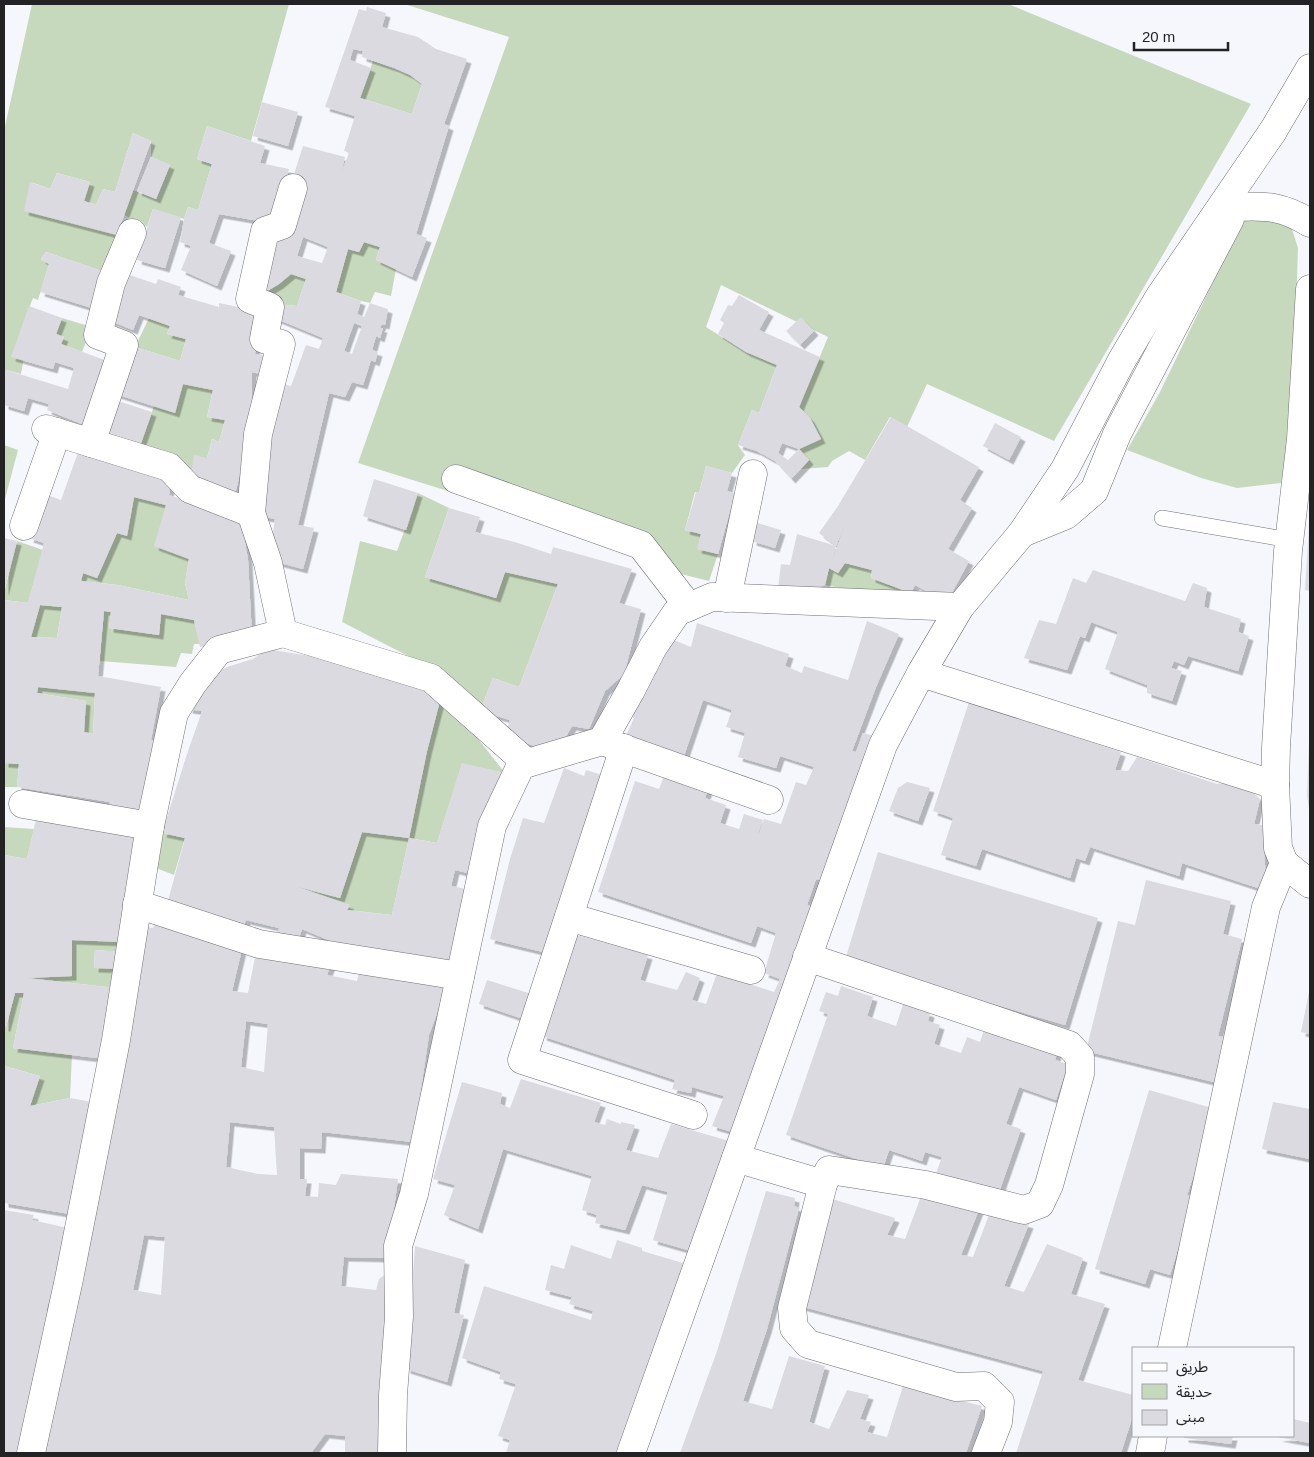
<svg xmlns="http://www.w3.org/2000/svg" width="1314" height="1457" font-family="Helvetica,'Noto Sans Arabic',sans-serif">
	<defs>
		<filter id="shadow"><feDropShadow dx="4.5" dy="4.5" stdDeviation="0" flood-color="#0004"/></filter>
	</defs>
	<rect width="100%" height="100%" fill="#f6f7fd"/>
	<!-- green -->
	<g fill="#c7d9bd">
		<path d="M32 4H289L251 141 207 126 197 159 212 164 198 210 188 207 184 219 153 209 147 227 124 215 133 190 156 199 170 165 151 157V141L133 133 115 192 103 189 96 205 84 201 90 182 57 173 50 189 31 182 117 235 108 273 46 252 41 259 49 264 38 300 33 298C23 321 27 349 21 374L6 370 4 378V131Z"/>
		<polygon points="404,4 1008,4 1251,104 1054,441 927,384 907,427 890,417 865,460 849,451 832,461 828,467 801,469 809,460 799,449 821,439 810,418 799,407 828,337 721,285 706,327 746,352 777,365 759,413 752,410 738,445 745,455 732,473 706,466 699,493 695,492 685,530 701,534 698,549 718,554 709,581 677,573 621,545 358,463 509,37"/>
		<polygon points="373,61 410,75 422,84 412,114 360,98"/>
		<polygon points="1244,218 1278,221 1291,226 1298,248 1294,372 1286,455 1281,483 1237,488 1201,478 1127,450 1160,392"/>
		<polygon points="364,242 380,247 376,260 396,269 391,296 375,292 370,303 361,301 336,292 348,249 359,252"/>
		<polygon points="291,274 306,279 297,306 276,304 264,293 279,284"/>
		<polygon points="62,318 92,327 82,352 61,344 64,337 56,334"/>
		<polygon points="149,318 170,326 167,334 186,339 180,361 135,347"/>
		<polygon points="183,384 213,390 207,417 225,420 219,442 212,439 207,458 190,481 139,449 154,406"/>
		<polygon points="4,445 18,450 4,503"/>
		<polygon points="418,493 449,508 425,577 496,598 505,572 558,584 519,687 493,678 480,711 412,658 342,622 360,541 397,551"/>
		<polygon points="134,497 166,505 189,559 185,583 189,600 118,585 81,581 83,573 97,578 117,533 127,535"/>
		<polygon points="17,541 43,550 28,603 4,600 4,593"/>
		<polygon points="845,563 872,570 871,578 911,593 855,591 825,585 829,568 838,573"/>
		<polygon points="40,605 62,607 57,638 31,637"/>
		<polygon points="104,611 111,612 109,628 159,635 161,614 194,620 200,644 194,644 192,654 181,653 176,667 100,661"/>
		<polygon points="38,687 95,693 93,734 84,732 86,701 37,693"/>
		<polygon points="442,693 505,773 462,764 437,843 409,838 392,915 347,910 349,905 292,885 340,898 362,832 409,838 427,751"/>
		<polygon points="4,763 19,764 17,787 4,787"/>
		<polygon points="4,827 34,829 27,859 4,855"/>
		<polygon points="162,833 185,838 174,875 156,868"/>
		<polygon points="72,940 122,942 122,952 95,950 94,968 118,969 116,988 27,978 72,976"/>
		<polygon points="15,993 24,993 13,1048 72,1055 70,1098 30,1106 40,1076 4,1066 4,1027 6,1027"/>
	</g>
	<!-- building -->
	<g fill="#dbdae0" fill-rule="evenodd" filter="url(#shadow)">
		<path d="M367 7 386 13 382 27 418 37 436 49 467 59 444 124 449 126 416 234 427 238 412 277 376 260 380 247 364 242 359 252 348 249 336 292 361 301 357 314 364 317 370 303 388 309 385 325 382 324 380 328H383L380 338 376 336 372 350 378 352 375 362 371 360 363 385 352 382 345 397 329 393 298 525 314 528 303 569 269 560 275 519 255 515 275 382 291 386 306 345 319 349 323 338 272 317 276 304 297 306 306 279 291 274 279 284 264 293 259 284 303 146 345 157 341 173 349 153 344 151 355 116 325 107 359 9 366 11ZM353 49 363 51 362 57 395 68 410 75 422 84 412 114 360 98 371 68 350 60ZM303 237 328 247 322 263 297 256ZM354 323 362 326 352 354 344 351Z"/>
		<polygon points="262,102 298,112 288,146 253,136"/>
		<polygon points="207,126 265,146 260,163 289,169 275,224 219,214 209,243 231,251 217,286 181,270 191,246 180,242 184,219 188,207 198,210 212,164 197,159"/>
		<polygon points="133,133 151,141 117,235 24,211 30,182 50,189 57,173 90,182 84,201 96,205 103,189 115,192"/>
		<polygon points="151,157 170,165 156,199 137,191"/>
		<polygon points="153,209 181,217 165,268 137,260"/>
		<polygon points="46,252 108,273 95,309 40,292 49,264 41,259"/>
		<polygon points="121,272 156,284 158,279 181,287 178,295 219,307 219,303 262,312 255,354 274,357 270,376 252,372 252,425 234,498 190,481 194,455 207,458 212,439 219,442 225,420 207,417 213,390 183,384 175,413 116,394 135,347 180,361 186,339 167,334 170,326 139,315 133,330 108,320"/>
		<path d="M739 295 769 312 759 330 820 357 799 407 810 418 821 439 799 449 809 460 791 479 775 461 757 451 738 445 752 410 759 413 777 365 746 352 718 334 724 323 720 320 728 305 732 306ZM782 443 799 449 788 460 778 453Z"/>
		<polygon points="29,306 62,318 56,334 64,337 61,344 110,362 87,426 47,410 49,404 28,398 24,411 4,405 4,378 6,370 68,389 74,368 55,362 53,369 11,357"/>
		<polygon points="801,317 814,331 800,345 786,331"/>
		<polygon points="115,400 152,412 139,449 102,436"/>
		<polygon points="891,417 979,467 960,500 972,508 948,549 969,561 947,602 915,585 911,593 871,578 872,570 845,563 838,573 829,568 825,585 804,591 778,588 781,564 790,565 797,534 836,546 831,564 846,522 836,546 819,533 838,506"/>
		<polygon points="995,423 1021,437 1009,460 983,446"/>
		<path d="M81 444 171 478 169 495 241 518 248 560 252 637 200 647 194 620 161 614 159 635 109 628 111 612 104 611 98 676 161 687 151 740 156 741 142 817 108 810 110 802 17 787 19 764 4 763V600L28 603 44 543 29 538 45 494 61 500ZM134 497 166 505 154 546 189 559 185 583 189 600 118 585 81 581 83 573 97 578 117 533 127 536ZM40 605 62 607 57 638 31 637ZM38 687 95 693 93 734 84 732 86 701 37 693Z"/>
		<polygon points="706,466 732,473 727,491 735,493 718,554 697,549 701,534 685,530 696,492 699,493"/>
		<polygon points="374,479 418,493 406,530 363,516"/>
		<polygon points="449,508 480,517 475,532 515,542 551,554 553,547 632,569 619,603 641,609 624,674 605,691 589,729 572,726 561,745 547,741 542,749 505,735 510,720 480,711 493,678 519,687 558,584 505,572 496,598 425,577"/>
		<polygon points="757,523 781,530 775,548 752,541"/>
		<polygon points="1309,526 1310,526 1310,591 1305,590"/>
		<polygon points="4,538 17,541 4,592"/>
		<polygon points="1093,570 1185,601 1193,583 1207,588 1204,607 1241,619 1238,632 1249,636 1238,671 1188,656 1184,665 1174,661 1171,668 1182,671 1172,701 1147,693 1147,685 1105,669 1118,632 1091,622 1085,638 1080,636 1067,670 1024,658 1039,620 1056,624 1073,578 1086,583"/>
		<polygon points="867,621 899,634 876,687 852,751 856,752 863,733 878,737 828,883 816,879 807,905 819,909 736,1133 712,1126 724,1096 692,1087 691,1093 672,1089 675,1080 542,1036 577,935 648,955 640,980 677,990 686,972 700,978 692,1000 706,1004 717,973 774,992 780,979 764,973 776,933 757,926 751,943 598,892 635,781 659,789 665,773 709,787 705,798 726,805 720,823 739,829 744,814 763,820 758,833 759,834 764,819 781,824 796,782 806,785 814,767 780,756 776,768 738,757 745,733 726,727 732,710 703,700 684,756 626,736 634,718 629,715 674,640 691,647 697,623 789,654 785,666 802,673 804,666 848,680"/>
		<polygon points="267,649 310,656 347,665 442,693 427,751 409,838 362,832 340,898 298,887 350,905 347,910 392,915 409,838 437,843 462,763 505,773 472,874 455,870 451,886 471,890 457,973 333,942 302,929 296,947 275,942 279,928 246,920 241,934 166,908 185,838 162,833 187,754 202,711 188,709 197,681 227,667 253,659"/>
		<polygon points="969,702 1121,752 1115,770 1128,771 1137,757 1217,784 1240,781 1260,799 1254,824 1262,825 1267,891 1182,863 1179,876 1090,847 1085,861 1076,858 1070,878 982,849 976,866 941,855 953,818 933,811"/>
		<polygon points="1309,741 1310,741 1309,809 1307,796"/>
		<polygon points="564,768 584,776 586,770 609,777 547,953 490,939 510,859 523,818 544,823"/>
		<polygon points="907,782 930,788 918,821 889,811 898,788"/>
		<polygon points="37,814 135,829 122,942 72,940 72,976 27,978 116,988 105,1059 13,1048 24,993 15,993 6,1027 4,1027 4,855 27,859"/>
		<polygon points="878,852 1098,918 1065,1025 845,960"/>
		<polygon points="1146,880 1231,901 1223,934 1242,939 1218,1036 1233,1039 1222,1084 1086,1051 1118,921 1135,925"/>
		<path d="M157 917 242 949 232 991 248 993 256 952 331 964 327 975 357 981 361 965 449 981 429 1035 413 1142 322 1132 321 1149 300 1148V1179H307L305 1196 318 1197 319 1183 336 1185 341 1174 398 1179 387 1258 344 1257 341 1286 376 1290 379 1279 387 1273 385 1453H345V1436L325 1434 311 1453H42L141 926 153 928ZM246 1021 268 1024 264 1072 241 1067ZM230 1122 274 1127 277 1175 258 1174 226 1167ZM144 1235 165 1237 161 1295 133 1290Z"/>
		<polygon points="95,950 126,952 125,969 94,968"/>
		<polygon points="487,980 538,996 529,1021 479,1004"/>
		<polygon points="841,986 873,997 867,1016 896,1026 903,1004 930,1013 928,1021 940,1025 934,1044 961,1053 967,1037 980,1042 986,1024 1058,1050 1055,1060 1068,1064 1056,1100 1019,1087 1006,1124 1021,1129 997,1198 935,1176 942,1157 925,1152 922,1161 889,1150 883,1168 786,1135 828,1014 819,1011 826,992 838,996"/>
		<polygon points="1309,992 1310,992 1310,1034 1301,1032"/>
		<polygon points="4,1066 40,1076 30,1106 70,1098 98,1103 70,1214 4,1203"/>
		<polygon points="521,1079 601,1103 594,1122 605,1125 607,1119 621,1124 621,1122 635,1125 626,1150 658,1158 671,1124 736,1143 698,1253 653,1240 668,1192 642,1185 625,1230 595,1223 597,1215 582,1210 592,1176 503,1149 478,1229 444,1215 455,1185 433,1179 462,1082 502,1093 500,1104 510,1108"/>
		<polygon points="1149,1090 1212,1108 1200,1156 1187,1195 1194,1197 1170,1275 1150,1269 1145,1284 1095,1269"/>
		<polygon points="1273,1102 1310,1109 1310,1159 1262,1149"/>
		<polygon points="766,1191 795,1198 794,1206 799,1208 767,1329 743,1401 772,1409 789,1356 825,1366 809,1422 829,1429 847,1390 869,1395 860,1419 871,1422 867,1432 887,1437 903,1386 982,1406 966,1453 680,1453 717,1351"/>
		<polygon points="923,1191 980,1207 961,1255 973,1257 990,1212 1029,1224 1004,1286 1024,1292 1047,1244 1083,1258 1071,1294 1105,1304 1078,1380 1133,1395 1133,1415 1121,1453 1016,1453 1043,1371 800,1306 829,1198 895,1218 887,1235 905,1239"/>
		<polygon points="4,1210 34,1215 32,1220 72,1229 62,1255 46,1311 53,1313 26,1453 4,1453"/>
		<polygon points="617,1240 642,1248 642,1251 690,1265 621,1453 506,1453 510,1440 498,1436 516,1384 499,1379 501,1372 462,1358 484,1286 591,1320 593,1311 569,1304 572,1297 545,1290 551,1265 564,1269 571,1245 611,1259"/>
		<polygon points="415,1246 465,1260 454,1313 464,1315 447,1382 406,1369"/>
		<polygon points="1293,1419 1310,1423 1310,1443 1277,1437 1293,1436"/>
		<polygon points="1184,1436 1233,1436 1231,1444 1184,1438"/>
	</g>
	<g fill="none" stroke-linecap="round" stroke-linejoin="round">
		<!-- lane casing -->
		<g stroke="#6f7075" stroke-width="16">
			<polyline id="lane" points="1162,518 1290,540"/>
		</g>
		<!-- street casing -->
		<g stroke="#6f7075" stroke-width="29">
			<g id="street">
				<polyline points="293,188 282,225 265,231 250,299 270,307 264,339 281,344 258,434 251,513 268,563 283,633 431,678 527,763"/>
				<polyline points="46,429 169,467 190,489 251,513"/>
				<polyline points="91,443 124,345 98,335 111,283 132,233"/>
				<polyline points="456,479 641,545 689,607"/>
				<polyline points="24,526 57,432"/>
				<polyline points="1022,533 1066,515 1094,491 1117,434 1230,219"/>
				<polyline points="727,598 753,474"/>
				<polyline points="921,673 1275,785"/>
				<polyline points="605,742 769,800"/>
				<polyline points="624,748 522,1060 693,1115"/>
				<polyline points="23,804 150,826 174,713 193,683 219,650 283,633"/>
				<polyline points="137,904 259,944 460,976"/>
				<polyline points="569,917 751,970"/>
				<polyline points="807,957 1069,1045 1080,1057 1080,1074 1049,1185 1040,1204 1024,1210 926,1185 829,1170 823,1184 792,1308 794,1328 808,1344 956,1387 984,1386 1000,1402 998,1422 986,1453"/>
				<polyline points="736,1158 823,1184"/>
				<polyline points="1172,1348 1266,907 1284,863"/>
				<polyline points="31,1453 69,1279 116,1040 150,826"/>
				<polyline points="392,1453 393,1395 399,1317 398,1246 414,1194 492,826 521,765 602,741 631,690 653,647 677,612 712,597 960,607"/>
				<polyline points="631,1453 883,745 921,673 960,607 1022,533 1065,469 1122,360 1160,296 1273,131"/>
				<polyline points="1150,1453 1153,1436"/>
			</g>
		</g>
		<!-- secondary casing -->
		<g stroke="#6f7075" stroke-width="29">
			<g id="secondary">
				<polyline points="1273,131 1310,68"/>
				<path d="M1236 207C1267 205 1284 207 1310 223"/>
				<polyline points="1310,289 1301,439 1288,551 1276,747 1275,785 1278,848 1284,863 1310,884"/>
			</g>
		</g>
		<!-- lane -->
		<use href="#lane" stroke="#fff" stroke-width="15"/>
		<!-- street -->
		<use href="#street" stroke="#fff" stroke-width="28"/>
		<!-- secondary -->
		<use href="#secondary" stroke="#fff" stroke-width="28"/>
	</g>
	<!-- border -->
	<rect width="1314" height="1457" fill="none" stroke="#232325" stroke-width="10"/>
	<!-- legend -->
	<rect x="1132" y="1347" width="162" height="90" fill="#f6f7fd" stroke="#a2a2a7"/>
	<rect x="1142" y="1363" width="25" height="8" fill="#ffffff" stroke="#a2a2a7"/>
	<text x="1176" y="1372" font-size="15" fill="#232325">طريق</text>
	<rect x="1142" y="1384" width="25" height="15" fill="#c7d9bd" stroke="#a2a2a7"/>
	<text x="1176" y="1397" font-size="15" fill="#232325">حديقة</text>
	<rect x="1142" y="1410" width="25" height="15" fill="#dbdae0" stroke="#a2a2a7"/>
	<text x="1176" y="1422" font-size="15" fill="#232325">مبنى</text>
	<!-- scale -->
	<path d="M1134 42v8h94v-8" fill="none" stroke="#232325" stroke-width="2.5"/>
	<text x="1142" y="42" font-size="15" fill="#232325" stroke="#f6f7fd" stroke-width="4" paint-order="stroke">20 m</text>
</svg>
